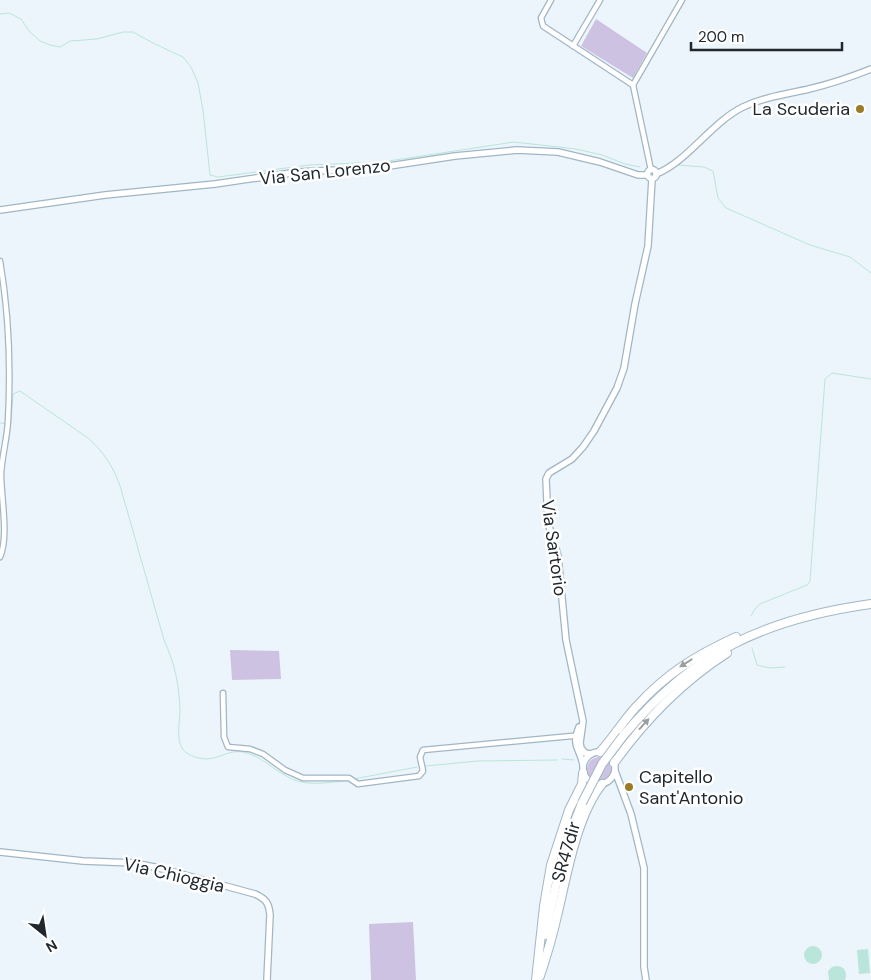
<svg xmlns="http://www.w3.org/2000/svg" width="871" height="980" font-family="'DM Sans',sans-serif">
	<rect width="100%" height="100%" fill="#edf5fc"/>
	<!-- green -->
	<g fill="#cdc2e2">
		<polygon points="596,19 647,53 633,78 581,46"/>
		<polygon points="230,650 279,651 281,679 232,680"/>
		<circle cx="599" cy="769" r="12"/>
		<polygon points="413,922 416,980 371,980 369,924"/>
	</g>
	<!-- water -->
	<g fill="#bae5da">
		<circle cx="813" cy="955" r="9"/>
		<polygon points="868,949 870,973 859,974 857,950"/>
		<path d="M836 966C844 966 848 972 845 980H829L828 971 832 967Z"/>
	</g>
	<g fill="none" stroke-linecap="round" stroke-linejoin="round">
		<!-- stream -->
		<g stroke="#bae5da" stroke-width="1">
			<polyline points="0,14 9,13 21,19 29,31 40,41 50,45 60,47 70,41 97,39 123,32 133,32 153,43 183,57 191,67 198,83 203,110 210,175 218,177 309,165 382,162 514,142 576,149 602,155 625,164 640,167"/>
			<polyline points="677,165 704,167 713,171 718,198 726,208 810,245 850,257 871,273"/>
			<path d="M0 423 9 424 11 422 13 394 20 391 88 438C104 452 115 469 121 489L164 640C175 664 179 684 180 710 180 721 176 738 182 748 185 753 190 755 195 757 216 764 225 749 243 752 262 756 273 770 290 778 308 787 327 782 346 781"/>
			<polyline points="751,616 755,609 760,604 807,585 810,581 825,379 832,373 871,379"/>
			<polyline points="752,648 757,665 770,668 785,667"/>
			<polyline points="562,759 574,760"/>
			<polyline points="426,766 478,761 557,760"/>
			<polyline points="354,779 417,767"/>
		</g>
		<!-- minor casing -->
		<g stroke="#a1b6c5" stroke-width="7">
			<g id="minor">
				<polyline points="551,0 541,18 543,26 633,85 651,170"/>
				<polyline points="573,46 600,0"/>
				<polyline points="633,85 682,0"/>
				<path d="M0 261C9 314 11 367 8 421 7 439 2 456 1 474 1 497 9 537 0 557"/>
				<polyline points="223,693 224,737 228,747 250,749 263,754 285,770 303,778 349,778 358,784 419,776 423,771 420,757 423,750 572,736 578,736"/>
			</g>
		</g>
		<!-- tertiary casing -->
		<g stroke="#a1b6c5" stroke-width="8">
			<g id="tertiary">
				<circle cx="652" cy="174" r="4.5"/>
				<path d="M656 174C686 163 712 122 743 107 764 97 787 94 809 89 830 84 851 77 871 69"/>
				<polyline points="0,210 105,195 215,184 298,172 376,168 455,156 517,150 558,152 600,162 638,175 647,175"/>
				<path d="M579 727C571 748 580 747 583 765"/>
				<circle cx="599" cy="768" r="16"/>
				<polyline points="591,754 585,753 581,748 580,743 583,721 566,640 558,556 548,523 546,479 549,473 572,459 583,447 594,431 617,388 624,368 635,304 648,246 652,179"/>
				<polyline points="615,771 631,814 644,868 644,967 646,980"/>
				<path d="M0 852 83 861 134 863 159 868 255 894C266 899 269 903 270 915L267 980"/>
			</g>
		</g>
		<!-- trunk casing -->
		<g stroke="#a1b6c5" stroke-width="10">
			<g id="trunk">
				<path d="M623 736C693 652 764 619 871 604"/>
				<path d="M600 752C613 738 623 721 636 707 667 673 695 656 736 637"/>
				<path d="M614 763C645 720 682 682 727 653"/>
				<polyline points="545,935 563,853 582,803"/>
				<path d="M540 976C547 955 553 934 558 912 567 874 577 815 602 784"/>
				<polyline points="536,980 544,906 551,865 569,810 582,784 583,773"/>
			</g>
		</g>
		<!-- minor -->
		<use href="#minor" stroke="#fff" stroke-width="4.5"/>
		<!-- tertiary -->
		<use href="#tertiary" stroke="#fff" stroke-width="5.5"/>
		<!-- trunk -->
		<use href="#trunk" stroke="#fff" stroke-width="8"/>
		<!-- trunk-bridge casing -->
		<g stroke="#a1b6c5" stroke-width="10" stroke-linecap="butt">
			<polyline id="trunk-bridge" points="582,803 602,764 623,736"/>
		</g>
		<!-- trunk-bridge -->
		<use href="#trunk-bridge" stroke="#fff" stroke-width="8"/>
	</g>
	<!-- one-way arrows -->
	<defs><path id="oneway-solid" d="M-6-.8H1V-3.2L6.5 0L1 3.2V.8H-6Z" transform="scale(1.25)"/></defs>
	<g fill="#9b9ea1">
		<use href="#oneway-solid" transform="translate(686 663) rotate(148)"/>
		<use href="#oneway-solid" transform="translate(644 724) rotate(-48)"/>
	</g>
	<!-- markers -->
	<g fill="#9c7b25" stroke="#fff" stroke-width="2">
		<circle cx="860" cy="109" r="5"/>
		<circle cx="629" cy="787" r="5"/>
	</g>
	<g text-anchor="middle" stroke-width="5" stroke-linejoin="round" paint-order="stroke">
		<!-- poi labels -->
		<g font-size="18" fill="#20282e" stroke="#fff" text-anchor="end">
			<text x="850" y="115">La Scuderia</text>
			<text x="639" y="783" text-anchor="start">Capitello<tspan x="639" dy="21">Sant'Antonio</tspan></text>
		</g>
		<!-- street labels -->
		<g font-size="18" fill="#20282e" stroke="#fff">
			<text transform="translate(325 172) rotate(-6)" y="6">Via San Lorenzo</text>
			<text transform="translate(554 548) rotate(82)" y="6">Via Sartorio</text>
			<text transform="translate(566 852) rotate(-74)" y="6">SR47dir</text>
			<text transform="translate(174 875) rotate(13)" y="6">Via Chioggia</text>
		</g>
	</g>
	<!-- north arrow -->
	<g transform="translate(45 935) rotate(150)" stroke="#ffffff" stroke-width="4" paint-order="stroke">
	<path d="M0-4L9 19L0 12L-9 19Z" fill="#20282e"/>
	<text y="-8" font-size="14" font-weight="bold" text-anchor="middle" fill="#20282e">N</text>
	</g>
	<!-- scale -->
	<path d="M691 42v8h151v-8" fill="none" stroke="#20282e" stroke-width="2.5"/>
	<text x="698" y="42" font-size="15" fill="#20282e" stroke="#ffffff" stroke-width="4" paint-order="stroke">200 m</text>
</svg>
